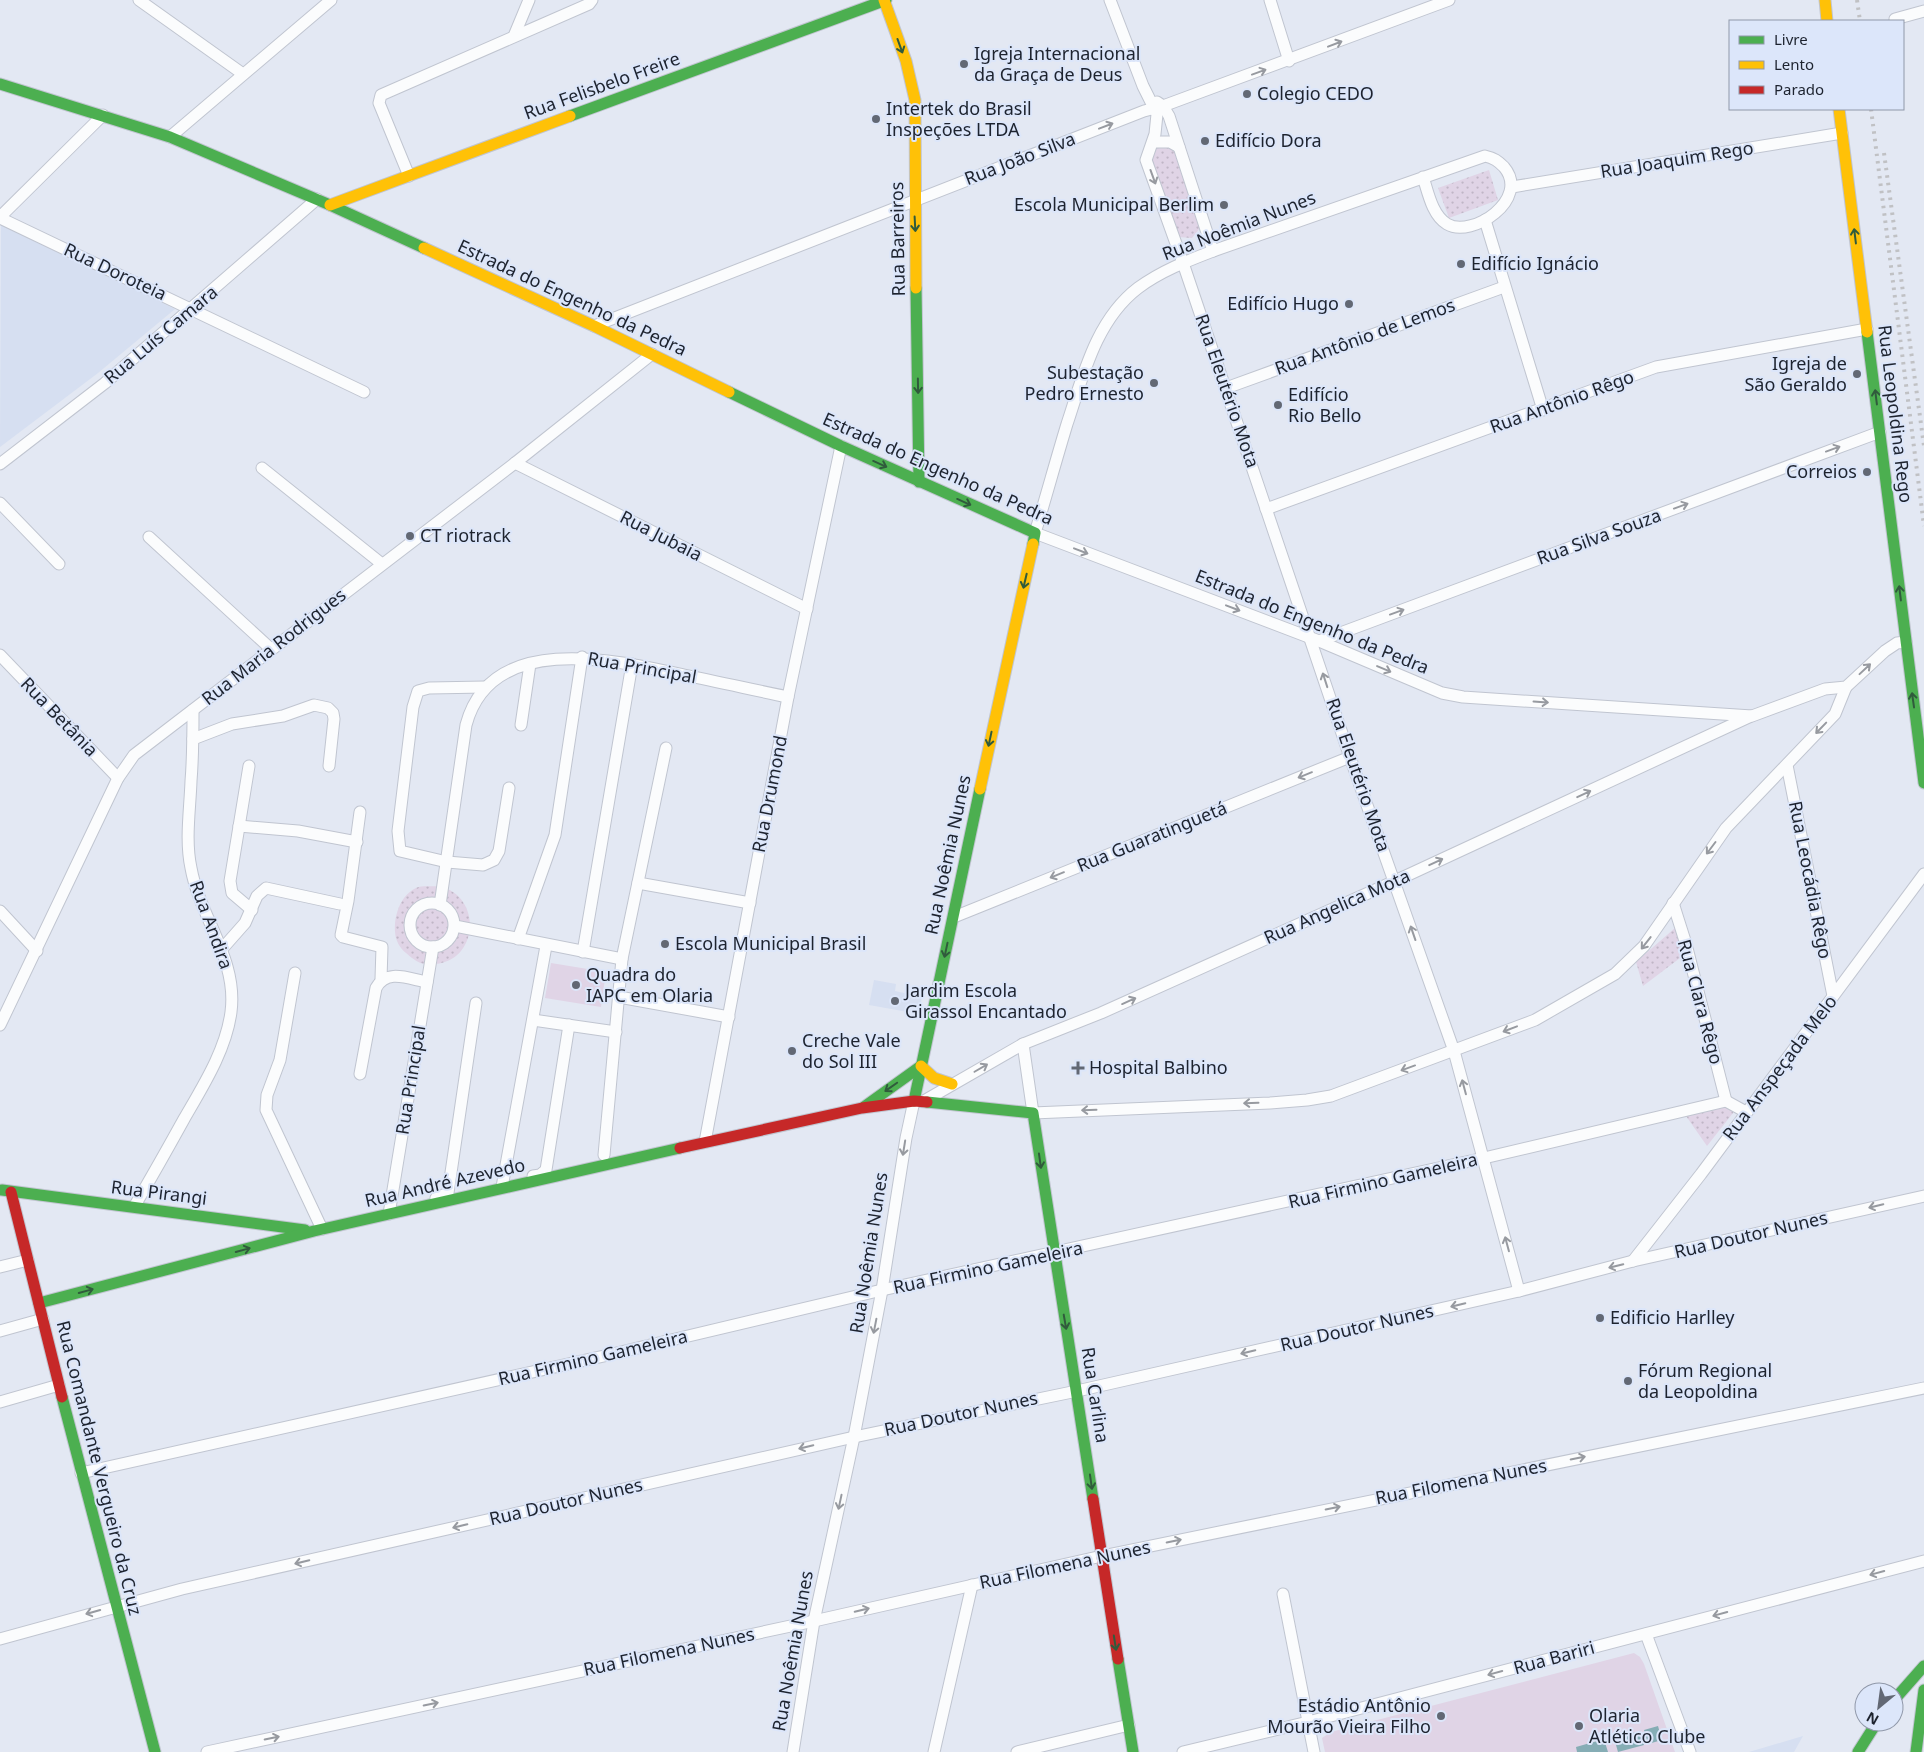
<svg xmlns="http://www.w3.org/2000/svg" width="1924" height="1752" font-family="'Noto Sans',sans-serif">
	<defs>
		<pattern id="grass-dots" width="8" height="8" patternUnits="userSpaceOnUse" patternTransform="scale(1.25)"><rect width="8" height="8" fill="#e0d4e6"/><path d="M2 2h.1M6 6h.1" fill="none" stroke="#c0b6c6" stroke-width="1.8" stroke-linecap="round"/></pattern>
	</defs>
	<rect width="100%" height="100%" fill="#e3e8f3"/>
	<!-- built -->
	<g fill="#d6dff1">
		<polygon points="1,225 175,309 98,373 0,447"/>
		<polygon points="874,980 896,984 895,991 922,997 919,1014 869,1005"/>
		<polygon points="1803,1736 1794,1752 1749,1752"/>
	</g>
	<!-- grass -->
	<g fill="url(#grass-dots)">
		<polygon points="1167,146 1175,152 1200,228 1192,238 1178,237 1152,166 1151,156 1155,149"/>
		<polygon points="1489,170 1498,200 1449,218 1438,188"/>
		<path d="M439 886C483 896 479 962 434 964 425 965 420 964 412 958 406 953 400 949 397 941 391 924 398 896 416 888 422 885 432 887 439 886Z"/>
		<polygon points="1675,928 1684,955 1643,986 1636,962"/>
		<polygon points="1727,1107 1733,1111 1733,1113 1707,1146 1686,1116"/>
	</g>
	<!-- pitch -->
	<g fill="#e0d4e6">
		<polygon points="551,963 606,972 601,1007 545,998"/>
		<polygon points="1634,1653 1640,1657 1644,1664 1675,1752 1325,1752 1322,1738 1331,1732"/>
	</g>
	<!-- water -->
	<g fill="#86adb5">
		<polygon points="1658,1726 1662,1740 1648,1744 1644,1730"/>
		<polygon points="1640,1731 1644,1745 1618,1752 1614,1738"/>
		<polygon points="1604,1739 1608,1752 1577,1752 1576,1747"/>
	</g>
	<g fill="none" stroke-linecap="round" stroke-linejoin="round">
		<!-- street casing -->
		<g stroke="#c0c5d0" stroke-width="13">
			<g id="street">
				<polyline points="139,0 243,74"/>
				<polyline points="1110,0 1143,86 1157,114 1155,134 1146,160 1183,263 1350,757 1454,1051 1519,1291"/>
				<polyline points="1270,0 1289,61"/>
				<polyline points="1895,19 1924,11"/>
				<polyline points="514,36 529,0"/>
				<polyline points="1157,102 1163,106 1169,116 1213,251"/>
				<polyline points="170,137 331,0"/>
				<polyline points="1153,142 1170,142 1179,147"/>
				<polyline points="409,176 379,103 381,95 589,4 592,0"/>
				<path d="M1423 177C1428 192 1432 215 1447 224 1472 239 1531 199 1504 167 1498 161 1494 158 1485 156L1213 251C1187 261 1161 271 1138 288 1096 320 1083 376 1067 424 1056 460 1046 497 1035 533L1319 641 1442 693 1463 697 1752 716 1825 689 1846 687 1885 651 1897 643 1906 642"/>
				<polyline points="1512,187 1842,133"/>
				<polyline points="0,217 103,115"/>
				<polyline points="0,218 364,392"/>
				<polyline points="1485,220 1543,410"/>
				<polyline points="594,326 1144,111 1163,106 1449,0"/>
				<polyline points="1226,388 1504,287"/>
				<polyline points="515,463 807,609"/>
				<polyline points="0,464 105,383 317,199"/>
				<polyline points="262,468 382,564"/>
				<polyline points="0,503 59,564"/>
				<polyline points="1266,509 1656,367 1867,329"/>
				<polyline points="149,537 271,649"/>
				<polyline points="1319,641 1880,432"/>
				<polyline points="0,655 118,778"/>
				<polyline points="485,687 429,688 418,691 413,707 398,831 400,851 447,862 483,865 494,860 499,851 509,788"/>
				<polyline points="521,725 530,664"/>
				<polyline points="193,739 232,724 283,716 314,705 328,708 333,713 334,719 329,766"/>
				<polyline points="1787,765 1833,996"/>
				<polyline points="249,766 230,881 232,893 252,910"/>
				<polyline points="360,812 348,901 341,935 343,937 382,947 381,979"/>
				<polyline points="239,826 298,831 357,842"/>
				<polyline points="638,883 750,903"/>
				<polyline points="1673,903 1686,944 1726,1101"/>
				<circle cx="432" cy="925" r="22"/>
				<path d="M440 905 466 725C491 631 615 660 684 675 719 682 754 690 788 697"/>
				<polyline points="0,911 37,951"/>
				<polyline points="954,917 1350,757"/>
				<polyline points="455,926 622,959"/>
				<polyline points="518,939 555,835 582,657"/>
				<polyline points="222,949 245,923 257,896 266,888 340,904"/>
				<polyline points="583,952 632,664"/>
				<polyline points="295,973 280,1060 267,1095 266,1110 322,1229"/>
				<polyline points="619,997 729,1017"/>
				<polyline points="533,1020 616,1032"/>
				<polyline points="0,1025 118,778 134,755 515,463 652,354"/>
				<polyline points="1023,1044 1033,1113 1270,1103 1307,1100 1331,1096 1535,1020 1615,974 1644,946 1726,828 1835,714 1846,687"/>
				<path d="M360 1074 376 988C387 968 409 979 427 982"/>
				<polyline points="924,1101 1023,1044 1101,1013 1395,881 1751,716"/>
				<polyline points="705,1142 788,697 841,446"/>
				<polyline points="604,1155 622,959 666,748"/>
				<polyline points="533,1176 540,1175 546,1170 569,1025"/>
				<polyline points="502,1187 546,946"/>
				<polyline points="436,1198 448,1193 476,1003"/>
				<path d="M134 1207C151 1178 168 1148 184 1119 203 1086 226 1050 231 1012 238 959 200 918 191 868 185 840 190 810 191 781 193 757 193 733 193 710"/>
				<polyline points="389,1214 433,947"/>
				<polyline points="1633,1261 1701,1174 1924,874"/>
				<polyline points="0,1267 28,1260"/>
				<polyline points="0,1331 43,1319"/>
				<polyline points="0,1402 59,1385"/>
				<polyline points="81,1473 604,1356 882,1290 1484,1158 1726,1101 1746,1112"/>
				<polyline points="1283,1594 1314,1752"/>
				<polyline points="1646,1634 1690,1752"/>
				<polyline points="0,1639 182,1589 854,1437 1077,1391 1519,1291 1633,1261 1924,1196"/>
				<polyline points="207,1752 814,1621 1102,1556 1924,1388"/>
				<polyline points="793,1752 814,1621 854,1437 882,1290 906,1138 914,1101"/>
				<polyline points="934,1752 972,1585"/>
				<polyline points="1017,1752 1129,1725"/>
				<polyline points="1183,1752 1308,1722 1924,1561"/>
			</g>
		</g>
		<!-- fast casing -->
		<g stroke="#c0c5d0" stroke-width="13">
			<g id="fast">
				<polyline points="0,84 170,137 330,205 424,248"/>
				<polyline points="570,116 886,0"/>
				<polyline points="916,288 919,482"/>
				<polyline points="1867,332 1924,783"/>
				<polyline points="729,392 841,446 1035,533 1033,544"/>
				<polyline points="914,1101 980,789"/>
				<polyline points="927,1102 1033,1113 1093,1499"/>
				<polyline points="864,1107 921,1066"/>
				<polyline points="2,1190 305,1230"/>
				<polyline points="39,1303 314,1231 680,1148"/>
				<polyline points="62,1397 155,1752"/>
				<polyline points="1118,1659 1133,1752"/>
				<polyline points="1894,1700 1924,1666"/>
				<polyline points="1858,1752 1877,1722"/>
				<polyline points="1916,1752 1924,1690"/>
			</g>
		</g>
		<!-- slow casing -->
		<g stroke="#c0c5d0" stroke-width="13">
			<g id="slow">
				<polyline points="884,0 906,61 915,100 916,288"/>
				<polyline points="1825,0 1827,21"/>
				<polyline points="1839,109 1867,332"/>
				<polyline points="330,205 570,116"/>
				<polyline points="424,248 594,326 729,392"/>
				<polyline points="980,789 1033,544"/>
				<polyline points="921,1066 934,1078 952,1084"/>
			</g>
		</g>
		<!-- jam casing -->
		<g stroke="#c0c5d0" stroke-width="13">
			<g id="jam">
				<polyline points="680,1148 862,1108 914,1101 927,1102"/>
				<polyline points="11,1192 62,1397"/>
				<polyline points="1093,1499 1118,1659"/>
			</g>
		</g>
		<!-- street -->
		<use href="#street" stroke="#fbfcfd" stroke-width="11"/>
		<!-- fast -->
		<use href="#fast" stroke="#4caf50" stroke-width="11"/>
		<!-- slow -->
		<use href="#slow" stroke="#ffc107" stroke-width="11"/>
		<!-- jam -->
		<use href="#jam" stroke="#c62828" stroke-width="11"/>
		<!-- rail -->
		<g stroke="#c0c1c4" stroke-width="4" stroke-dasharray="2.5 5" stroke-linecap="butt">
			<polyline points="1857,0 1860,21"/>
			<polyline points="1871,109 1924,526"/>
			<polyline points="1884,153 1924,446"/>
		</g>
	</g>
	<!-- one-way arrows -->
	<defs><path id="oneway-shaft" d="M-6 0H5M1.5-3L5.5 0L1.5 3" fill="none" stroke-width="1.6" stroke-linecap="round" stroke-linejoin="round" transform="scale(1.25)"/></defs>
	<g stroke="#979aa0">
		<use href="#oneway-shaft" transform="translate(1335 44) rotate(-21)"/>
		<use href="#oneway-shaft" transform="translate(1259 72) rotate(-20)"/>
		<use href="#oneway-shaft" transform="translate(1106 126) rotate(-21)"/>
		<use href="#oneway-shaft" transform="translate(1153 177) rotate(70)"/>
		<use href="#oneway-shaft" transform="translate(1833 449) rotate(-20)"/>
		<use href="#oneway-shaft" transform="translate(1681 506) rotate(-20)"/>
		<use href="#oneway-shaft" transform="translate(1081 551) rotate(21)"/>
		<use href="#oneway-shaft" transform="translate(1233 608) rotate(21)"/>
		<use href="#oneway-shaft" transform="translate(1397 612) rotate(-20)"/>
		<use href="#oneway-shaft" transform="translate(1384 669) rotate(23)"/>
		<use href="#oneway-shaft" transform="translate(1865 669) rotate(-43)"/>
		<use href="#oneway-shaft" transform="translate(1325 680) rotate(-108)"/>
		<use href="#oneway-shaft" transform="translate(1541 702) rotate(4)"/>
		<use href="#oneway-shaft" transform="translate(1821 728) rotate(134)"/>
		<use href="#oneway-shaft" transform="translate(1305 775) rotate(158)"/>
		<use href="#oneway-shaft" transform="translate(1584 794) rotate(-25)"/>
		<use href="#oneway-shaft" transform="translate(1711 848) rotate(127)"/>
		<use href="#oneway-shaft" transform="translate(1436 862) rotate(-25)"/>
		<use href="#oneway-shaft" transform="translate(1057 875) rotate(158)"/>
		<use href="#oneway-shaft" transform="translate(1413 933) rotate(-109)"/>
		<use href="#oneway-shaft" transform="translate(1646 943) rotate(128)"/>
		<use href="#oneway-shaft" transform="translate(1129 1001) rotate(-24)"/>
		<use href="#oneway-shaft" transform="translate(1510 1029) rotate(159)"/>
		<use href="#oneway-shaft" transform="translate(981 1068) rotate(-30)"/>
		<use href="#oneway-shaft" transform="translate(1408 1068) rotate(160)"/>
		<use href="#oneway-shaft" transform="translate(1464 1087) rotate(-105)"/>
		<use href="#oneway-shaft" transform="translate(1251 1103) rotate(178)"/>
		<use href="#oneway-shaft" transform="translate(1089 1110) rotate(178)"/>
		<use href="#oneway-shaft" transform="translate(904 1148) rotate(99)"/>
		<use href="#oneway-shaft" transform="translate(1876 1206) rotate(167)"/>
		<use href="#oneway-shaft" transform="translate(1507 1244) rotate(-105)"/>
		<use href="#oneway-shaft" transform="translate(1616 1266) rotate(166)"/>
		<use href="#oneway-shaft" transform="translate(1458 1305) rotate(167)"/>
		<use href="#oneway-shaft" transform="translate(875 1326) rotate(101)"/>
		<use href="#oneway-shaft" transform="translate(1248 1352) rotate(167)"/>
		<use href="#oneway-shaft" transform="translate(806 1447) rotate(167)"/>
		<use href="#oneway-shaft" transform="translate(1578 1458) rotate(-11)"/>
		<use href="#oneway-shaft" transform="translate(840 1502) rotate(102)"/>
		<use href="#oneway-shaft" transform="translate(1333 1508) rotate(-12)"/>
		<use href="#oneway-shaft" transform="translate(460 1526) rotate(167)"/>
		<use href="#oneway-shaft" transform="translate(1174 1541) rotate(-12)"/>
		<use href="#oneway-shaft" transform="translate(302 1562) rotate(167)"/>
		<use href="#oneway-shaft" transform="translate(1877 1573) rotate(165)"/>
		<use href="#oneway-shaft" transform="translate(862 1610) rotate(-13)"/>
		<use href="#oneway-shaft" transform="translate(93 1612) rotate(164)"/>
		<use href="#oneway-shaft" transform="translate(1720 1614) rotate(165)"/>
		<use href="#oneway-shaft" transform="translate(1495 1673) rotate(165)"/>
		<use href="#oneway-shaft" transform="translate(431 1704) rotate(-12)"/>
		<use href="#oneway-shaft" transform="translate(272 1738) rotate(-12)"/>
	</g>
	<g stroke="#305b3c">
		<use href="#oneway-shaft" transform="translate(900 46) rotate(70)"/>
		<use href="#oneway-shaft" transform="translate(915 224) rotate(87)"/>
		<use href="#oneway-shaft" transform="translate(1855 236) rotate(-97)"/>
		<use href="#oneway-shaft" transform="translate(918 386) rotate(89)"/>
		<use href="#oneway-shaft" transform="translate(1876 397) rotate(-97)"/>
		<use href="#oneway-shaft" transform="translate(880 464) rotate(24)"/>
		<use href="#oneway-shaft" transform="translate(964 502) rotate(24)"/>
		<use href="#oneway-shaft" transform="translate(1025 581) rotate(103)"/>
		<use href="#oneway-shaft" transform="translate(1900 593) rotate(-97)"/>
		<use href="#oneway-shaft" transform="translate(1913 700) rotate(-98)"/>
		<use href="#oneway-shaft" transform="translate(990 739) rotate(102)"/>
		<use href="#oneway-shaft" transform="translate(946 950) rotate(102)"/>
		<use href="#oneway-shaft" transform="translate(891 1087) rotate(145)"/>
		<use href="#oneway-shaft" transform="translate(1040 1161) rotate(82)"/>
		<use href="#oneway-shaft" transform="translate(243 1250) rotate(-15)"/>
		<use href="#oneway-shaft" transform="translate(86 1291) rotate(-15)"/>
		<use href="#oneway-shaft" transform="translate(1065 1322) rotate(80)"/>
		<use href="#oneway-shaft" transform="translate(1091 1482) rotate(82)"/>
		<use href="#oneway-shaft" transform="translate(1115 1643) rotate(81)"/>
	</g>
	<!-- markers -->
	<g fill="#626874" stroke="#dce6fa" stroke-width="2">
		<circle cx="964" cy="64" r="5"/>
		<circle cx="1247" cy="94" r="5"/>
		<circle cx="876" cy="119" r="5"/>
		<circle cx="1205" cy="141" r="5"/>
		<circle cx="1224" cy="205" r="5"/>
		<circle cx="1461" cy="264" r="5"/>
		<circle cx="1349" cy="304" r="5"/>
		<circle cx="1857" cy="374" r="5"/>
		<circle cx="1154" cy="383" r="5"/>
		<circle cx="1278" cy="405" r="5"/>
		<circle cx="1867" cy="472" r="5"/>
		<circle cx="410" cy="536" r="5"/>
		<circle cx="665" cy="944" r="5"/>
		<circle cx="576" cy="985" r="5"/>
		<circle cx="895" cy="1001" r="5"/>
		<circle cx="792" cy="1051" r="5"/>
		<path d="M1075.5 1060.5h5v5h5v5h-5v5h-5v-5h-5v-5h5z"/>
		<circle cx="1600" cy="1318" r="5"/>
		<circle cx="1628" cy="1381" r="5"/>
		<circle cx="1441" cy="1716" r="5"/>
		<circle cx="1579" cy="1726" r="5"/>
	</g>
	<g text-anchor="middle" stroke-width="4" stroke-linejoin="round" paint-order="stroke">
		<!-- poi labels -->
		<g font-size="18" fill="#1d232f" stroke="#dce6fa" text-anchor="start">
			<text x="974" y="60">Igreja Internacional<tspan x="974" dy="21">da Graça de Deus</tspan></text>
			<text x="1257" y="100">Colegio CEDO</text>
			<text x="886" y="115">Intertek do Brasil<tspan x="886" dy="21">Inspeções LTDA</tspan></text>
			<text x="1215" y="147">Edifício Dora</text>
			<text x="1214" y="211" text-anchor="end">Escola Municipal Berlim</text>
			<text x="1471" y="270">Edifício Ignácio</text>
			<text x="1339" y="310" text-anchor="end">Edifício Hugo</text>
			<text x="1847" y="370" text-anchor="end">Igreja de<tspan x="1847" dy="21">São Geraldo</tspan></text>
			<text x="1144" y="379" text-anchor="end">Subestação<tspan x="1144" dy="21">Pedro Ernesto</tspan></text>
			<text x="1288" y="401">Edifício<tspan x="1288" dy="21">Rio Bello</tspan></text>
			<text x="1857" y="478" text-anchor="end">Correios</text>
			<text x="420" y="542">CT riotrack</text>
			<text x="675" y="950">Escola Municipal Brasil</text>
			<text x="586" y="981">Quadra do<tspan x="586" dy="21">IAPC em Olaria</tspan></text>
			<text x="905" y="997">Jardim Escola<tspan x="905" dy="21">Girassol Encantado</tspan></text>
			<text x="802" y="1047">Creche Vale<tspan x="802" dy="21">do Sol III</tspan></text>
			<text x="1089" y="1074">Hospital Balbino</text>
			<text x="1610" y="1324">Edificio Harlley</text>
			<text x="1638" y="1377">Fórum Regional<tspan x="1638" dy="21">da Leopoldina</tspan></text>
			<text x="1431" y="1712" text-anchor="end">Estádio Antônio<tspan x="1431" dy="21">Mourão Vieira Filho</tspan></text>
			<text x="1589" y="1722">Olaria<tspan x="1589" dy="21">Atlético Clube</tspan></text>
		</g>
		<!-- street labels -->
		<g font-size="18" fill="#1d232f" stroke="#dce6fa">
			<text transform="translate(602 86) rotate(-20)" y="6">Rua Felisbelo Freire</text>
			<text transform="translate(1020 159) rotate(-21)" y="6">Rua João Silva</text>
			<text transform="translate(1677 160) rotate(-9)" y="6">Rua Joaquim Rego</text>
			<text transform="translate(1239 226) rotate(-21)" y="6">Rua Noêmia Nunes</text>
			<text transform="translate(898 239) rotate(-91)" y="6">Rua Barreiros</text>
			<text transform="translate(115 272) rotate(25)" y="6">Rua Doroteia</text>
			<text transform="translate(572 298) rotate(25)" y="6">Estrada do Engenho da Pedra</text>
			<text transform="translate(161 335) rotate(-40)" y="6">Rua Luís Camara</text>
			<text transform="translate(1365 337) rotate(-20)" y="6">Rua Antônio de Lemos</text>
			<text transform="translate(1227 391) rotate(71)" y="6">Rua Eleutério Mota</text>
			<text transform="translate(1562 402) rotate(-20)" y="6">Rua Antônio Rêgo</text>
			<text transform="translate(1895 414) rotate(83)" y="6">Rua Leopoldina Rego</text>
			<text transform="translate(938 469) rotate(24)" y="6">Estrada do Engenho da Pedra</text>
			<text transform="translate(661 536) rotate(27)" y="6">Rua Jubaia</text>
			<text transform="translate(1599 537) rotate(-20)" y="6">Rua Silva Souza</text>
			<text transform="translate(1312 622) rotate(22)" y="6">Estrada do Engenho da Pedra</text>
			<text transform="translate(274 647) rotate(-38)" y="6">Rua Maria Rodrigues</text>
			<text transform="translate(642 668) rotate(10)" y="6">Rua Principal</text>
			<text transform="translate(59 717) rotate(46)" y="6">Rua Betânia</text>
			<text transform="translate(1358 775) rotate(71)" y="6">Rua Eleutério Mota</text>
			<text transform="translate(770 794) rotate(-79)" y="6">Rua Drumond</text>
			<text transform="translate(1152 837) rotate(-22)" y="6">Rua Guaratinguetá</text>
			<text transform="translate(948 855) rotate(-78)" y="6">Rua Noêmia Nunes</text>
			<text transform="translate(1810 880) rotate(79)" y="6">Rua Leocádia Rêgo</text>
			<text transform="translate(1337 907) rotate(-24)" y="6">Rua Angelica Mota</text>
			<text transform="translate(211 925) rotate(70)" y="6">Rua Andira</text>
			<text transform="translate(1700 1002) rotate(75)" y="6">Rua Clara Rêgo</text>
			<text transform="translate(1780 1068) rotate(-53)" y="6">Rua Anspeçada Melo</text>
			<text transform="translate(411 1080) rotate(-81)" y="6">Rua Principal</text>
			<text transform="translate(1383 1181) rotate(-13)" y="6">Rua Firmino Gameleira</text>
			<text transform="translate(445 1183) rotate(-13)" y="6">Rua André Azevedo</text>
			<text transform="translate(159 1193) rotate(7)" y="6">Rua Pirangi</text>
			<text transform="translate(1751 1235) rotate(-13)" y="6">Rua Doutor Nunes</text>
			<text transform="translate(869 1253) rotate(-81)" y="6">Rua Noêmia Nunes</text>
			<text transform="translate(988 1268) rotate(-12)" y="6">Rua Firmino Gameleira</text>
			<text transform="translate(1357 1328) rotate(-13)" y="6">Rua Doutor Nunes</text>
			<text transform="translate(593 1358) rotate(-13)" y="6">Rua Firmino Gameleira</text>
			<text transform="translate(1095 1395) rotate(81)" y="6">Rua Carlina</text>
			<text transform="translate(961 1414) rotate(-12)" y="6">Rua Doutor Nunes</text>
			<text transform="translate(99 1468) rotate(76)" y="6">Rua Comandante Vergueiro da Cruz</text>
			<text transform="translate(1461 1482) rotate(-11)" y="6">Rua Filomena Nunes</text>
			<text transform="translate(566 1502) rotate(-13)" y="6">Rua Doutor Nunes</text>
			<text transform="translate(1065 1565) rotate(-12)" y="6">Rua Filomena Nunes</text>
			<text transform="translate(793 1651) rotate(-80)" y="6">Rua Noêmia Nunes</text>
			<text transform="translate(669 1652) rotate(-12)" y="6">Rua Filomena Nunes</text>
			<text transform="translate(1554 1658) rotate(-15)" y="6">Rua Bariri</text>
		</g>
	</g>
	<!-- legend -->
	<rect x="1729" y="20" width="175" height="90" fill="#dce6fa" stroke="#9098a9"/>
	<rect x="1739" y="36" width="25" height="8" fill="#4caf50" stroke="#9098a9"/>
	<text x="1774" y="45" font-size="15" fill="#1d232f">Livre</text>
	<rect x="1739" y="61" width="25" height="8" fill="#ffc107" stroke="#9098a9"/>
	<text x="1774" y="70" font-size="15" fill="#1d232f">Lento</text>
	<rect x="1739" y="86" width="25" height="8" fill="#c62828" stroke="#9098a9"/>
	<text x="1774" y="95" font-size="15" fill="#1d232f">Parado</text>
	<!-- north arrow -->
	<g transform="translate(1879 1707) rotate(209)"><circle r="24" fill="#dce6fa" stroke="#9098a9"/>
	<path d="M0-4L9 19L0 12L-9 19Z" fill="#626874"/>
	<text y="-8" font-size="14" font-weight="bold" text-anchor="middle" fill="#1d232f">N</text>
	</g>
</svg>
